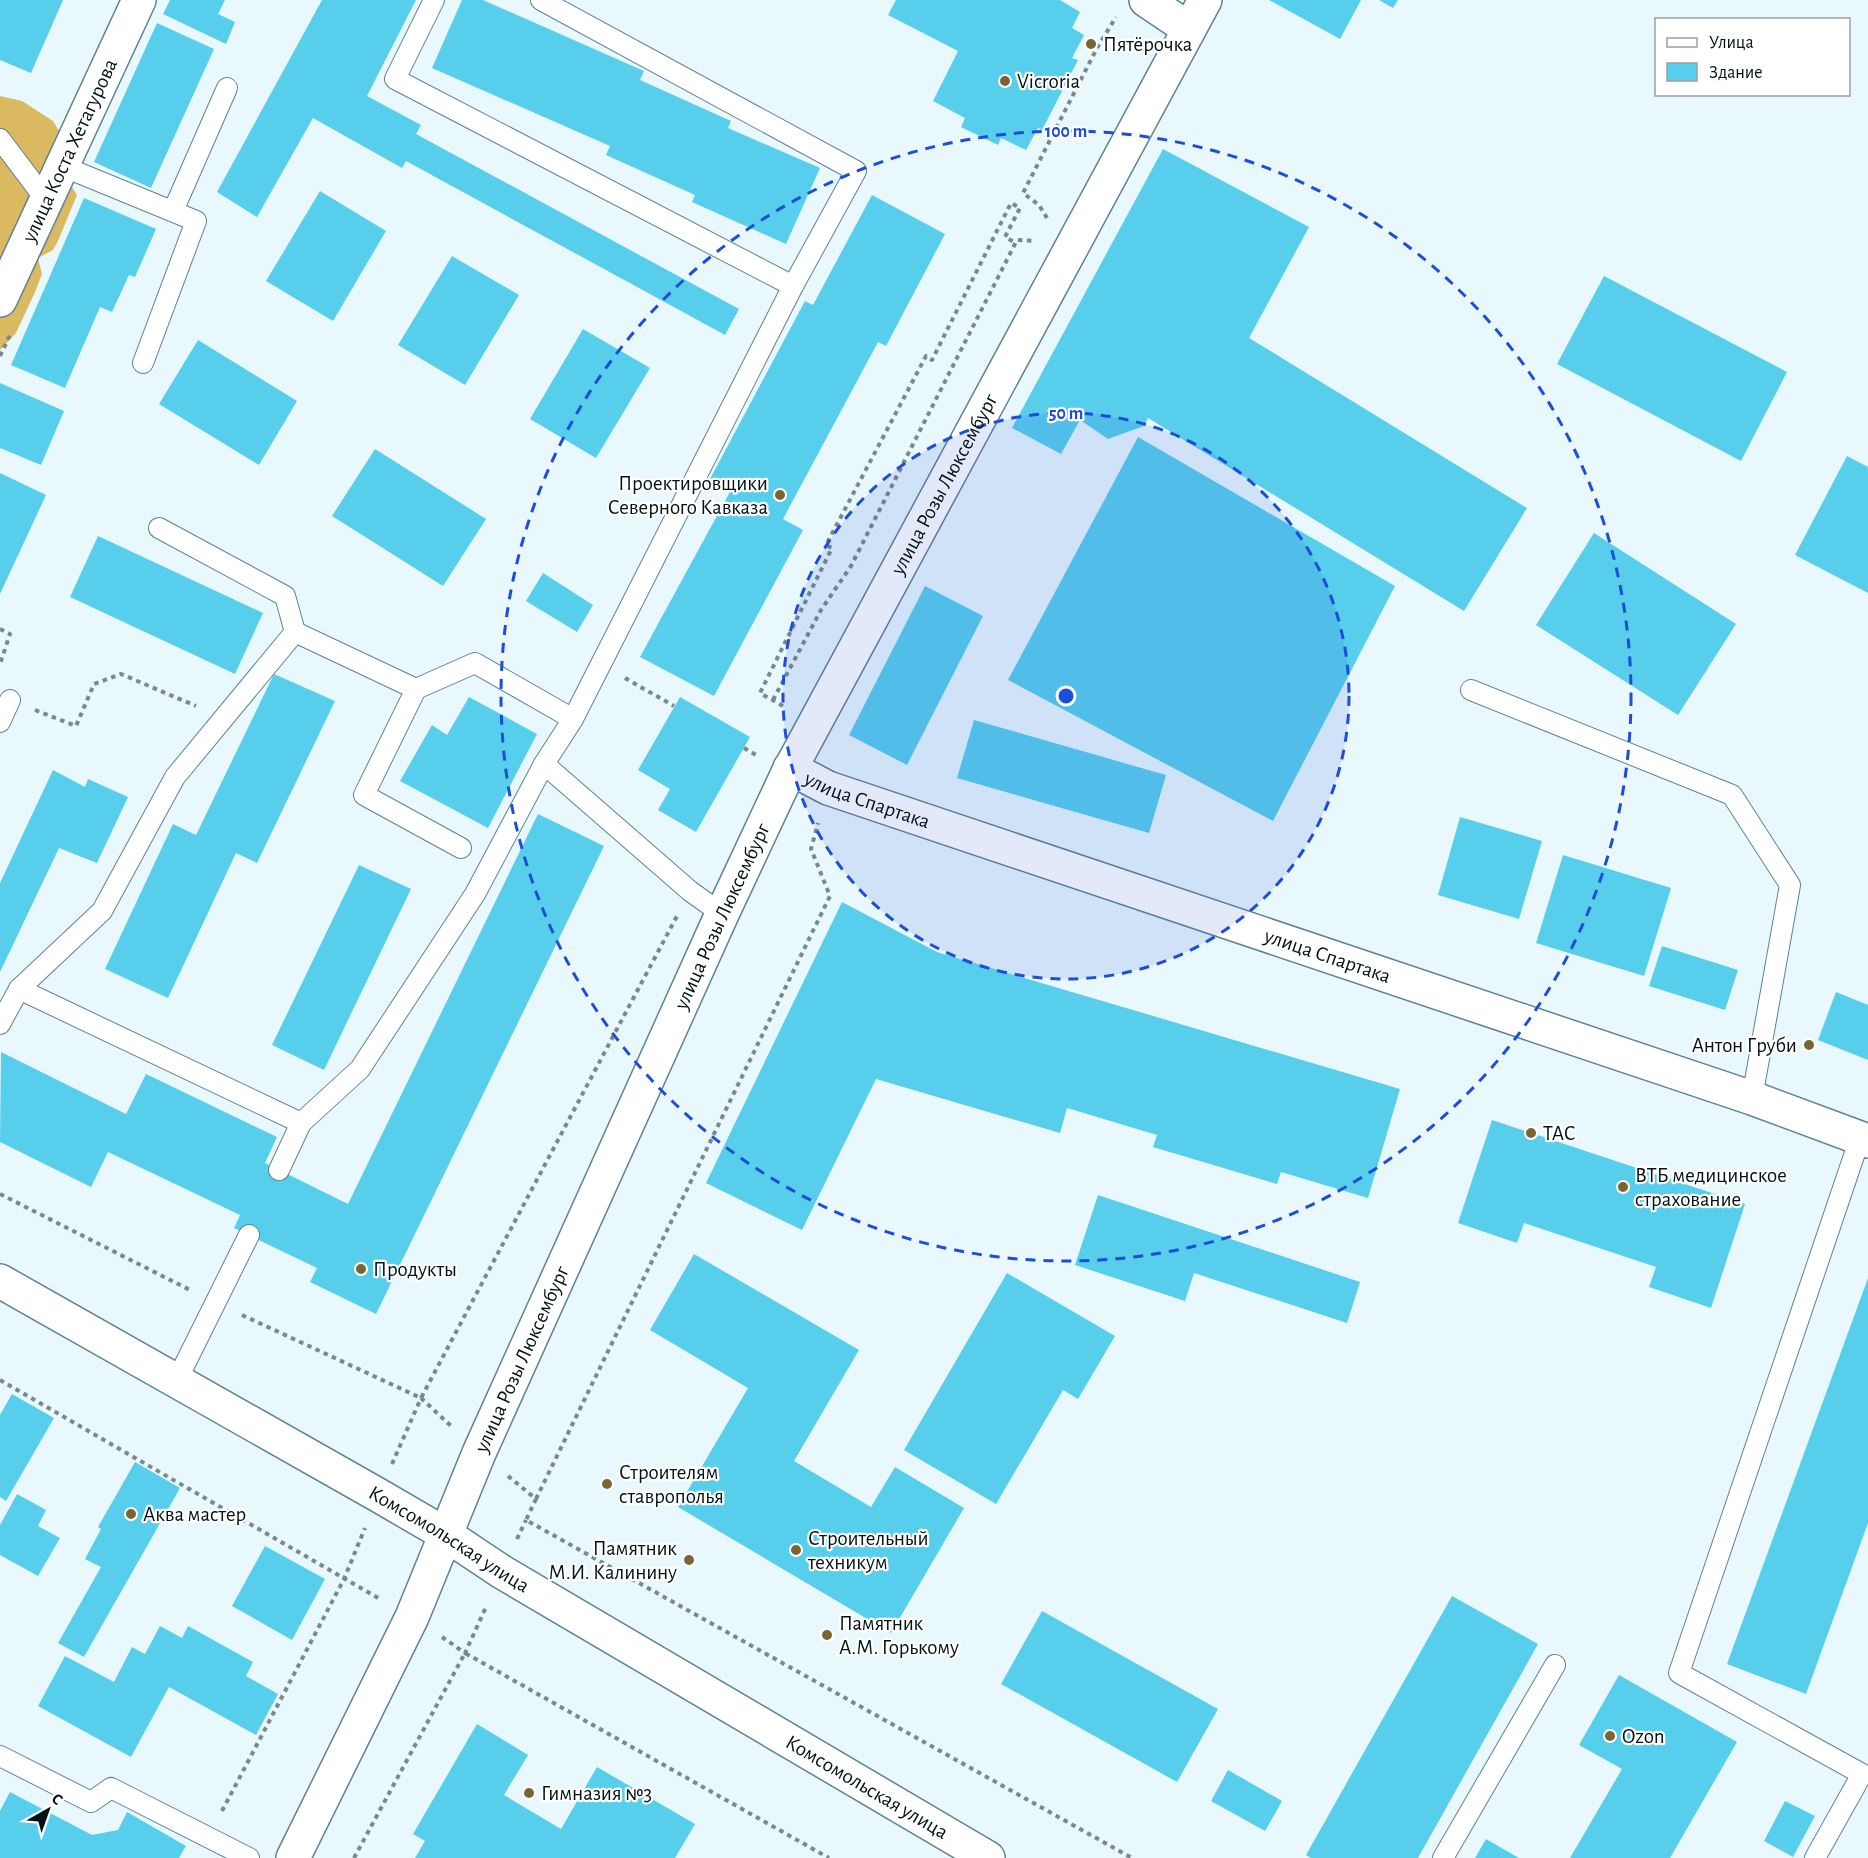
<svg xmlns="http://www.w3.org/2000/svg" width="1868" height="1858" font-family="'Alegreya Sans',sans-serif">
	<rect width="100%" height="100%" fill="#e8f8fd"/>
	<!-- forest -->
	<polygon fill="#dbb961" points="0,96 22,101 53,121 63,137 67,179 77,195 58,241 53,250 38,258 42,274 35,292 16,333 0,350"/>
	<!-- building -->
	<g fill="#57ceec">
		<polygon points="0,0 63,0 31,73 0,60"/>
		<polygon points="170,0 225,0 218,14 235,22 226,44 163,14"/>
		<polygon points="322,0 416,0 367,96 421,125 416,134 739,309 725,335 406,161 402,168 313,118 257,217 217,192"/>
		<polygon points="462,0 483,0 644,71 640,80 731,121 728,128 820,168 786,244 692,202 695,195 606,155 610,146 432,68"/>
		<polygon points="896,0 1060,0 1080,12 1072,28 1084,35 1072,58 1078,60 1042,130 1038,128 1026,150 1001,138 998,145 961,127 965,118 933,101 958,51 888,15"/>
		<polygon points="1269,0 1361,0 1340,39"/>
		<polygon points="1379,0 1398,0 1393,8"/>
		<polygon points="157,23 214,49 151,188 94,162"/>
		<polygon points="1163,149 1309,227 1249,338 1527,508 1464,611 1148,418 1144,426 1108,439 1080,420 1061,454 1012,428"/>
		<polygon points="320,191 386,231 333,321 266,281"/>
		<polygon points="872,195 945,234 886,346 878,342 783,519 803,530 714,696 640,657 731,490 710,479 805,301 813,305"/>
		<polygon points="84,198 156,229 135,277 129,275 112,312 100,307 65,388 11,365"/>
		<polygon points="452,256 519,295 465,385 398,345"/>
		<polygon points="1604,276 1787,372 1741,461 1557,364"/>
		<polygon points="583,329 650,368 596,458 530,419"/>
		<polygon points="198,340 297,401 259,465 159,404"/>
		<polygon points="0,383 64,411 41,465 0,448"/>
		<polygon points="1138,437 1395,586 1273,821 1008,680"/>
		<polygon points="375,449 486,519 443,586 332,516"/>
		<polygon points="1847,456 1868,467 1868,593 1795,555"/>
		<polygon points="0,473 46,495 0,594"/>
		<polygon points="1594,533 1736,624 1678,715 1536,625"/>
		<polygon points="98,536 263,613 235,674 70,597"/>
		<polygon points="543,573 593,605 577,632 526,601"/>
		<polygon points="925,586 983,616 907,765 849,735"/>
		<polygon points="274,674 335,701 257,863 236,853 168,998 105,969 173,824 196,835"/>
		<polygon points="469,697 537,734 488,828 400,781 432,725 447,735"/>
		<polygon points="680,697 750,737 696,832 658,810 670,789 638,770"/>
		<polygon points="974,720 1166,775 1149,833 957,778"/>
		<polygon points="53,770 85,787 88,779 128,797 97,863 59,848 0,972 0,883"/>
		<polygon points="538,814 604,846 376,1314 310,1282 317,1268 234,1228 240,1215 108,1152 91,1187 0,1142 1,1052 126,1114 146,1074 277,1137 265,1163 348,1204"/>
		<polygon points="1460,817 1542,841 1519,919 1438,895"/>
		<polygon points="1563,855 1671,888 1644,976 1536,943"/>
		<polygon points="359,865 411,889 324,1070 272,1045"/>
		<polygon points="842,902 937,952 1400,1089 1368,1198 1281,1172 1277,1184 1153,1147 1157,1135 1067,1108 1060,1133 876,1079 802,1230 706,1183"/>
		<polygon points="1662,946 1738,970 1725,1010 1649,986"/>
		<polygon points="1836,992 1868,1005 1868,1060 1818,1040"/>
		<polygon points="1492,1120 1745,1204 1711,1308 1649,1287 1656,1267 1524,1223 1517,1243 1458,1223"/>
		<polygon points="1098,1195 1360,1282 1347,1323 1194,1273 1185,1301 1075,1265"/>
		<polygon points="694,1254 859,1350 794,1461 871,1507 895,1467 964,1508 891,1633 678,1507 748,1388 650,1330"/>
		<polygon points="1007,1273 1115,1336 1078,1399 1063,1390 996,1504 904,1450"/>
		<polygon points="1868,1278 1868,1523 1806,1694 1727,1664"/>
		<polygon points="12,1394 54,1418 6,1501 0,1497 0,1415"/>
		<polygon points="135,1462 180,1488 84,1657 58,1643 101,1567 85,1559 101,1529 98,1527"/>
		<polygon points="17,1494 46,1510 38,1526 60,1538 38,1576 0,1555 0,1525"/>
		<polygon points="265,1546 325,1579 292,1640 232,1606"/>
		<polygon points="1452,1596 1538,1644 1418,1858 1311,1858 1306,1855"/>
		<polygon points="1042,1611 1218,1709 1177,1782 1001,1684"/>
		<polygon points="160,1626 182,1638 188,1626 253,1662 246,1676 278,1694 256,1735 169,1687 131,1757 38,1706 65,1656 114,1682 132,1647 145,1654"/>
		<polygon points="1619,1675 1737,1742 1670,1858 1570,1858 1622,1769 1579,1745"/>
		<polygon points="477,1724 528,1755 504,1795 561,1829 597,1767 695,1824 675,1858 415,1858 425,1841 413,1834"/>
		<polygon points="1228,1770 1282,1801 1265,1831 1211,1801"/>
		<polygon points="10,1792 92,1835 118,1830 127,1812 186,1846 179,1858 0,1858 0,1811"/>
		<polygon points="1785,1801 1815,1816 1793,1857 1764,1841"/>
		<polygon points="1486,1839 1519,1858 1475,1858"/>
	</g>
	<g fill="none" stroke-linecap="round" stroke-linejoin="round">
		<!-- service casing -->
		<g stroke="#5e848f" stroke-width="22">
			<g id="service">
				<polyline points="434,0 395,79 793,286"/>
				<polyline points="541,0 856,171 793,286 573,719"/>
				<polyline points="0,139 46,200"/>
				<polyline points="62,166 196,221 143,363"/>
				<polyline points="173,211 227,88"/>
				<polyline points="159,528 285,596 295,632"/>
				<polyline points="416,689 364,795 461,848"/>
				<polyline points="1471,690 1732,795 1790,885 1752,1098"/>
				<polyline points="0,722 10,700"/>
				<polyline points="19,989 301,1123"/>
				<polyline points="0,1024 19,989 102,911 175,777 295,632 416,689 475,663 573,719 544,764 690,891 722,914"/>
				<polyline points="279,1170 301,1123 360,1069 475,894 544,764"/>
				<polyline points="177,1380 249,1235"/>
				<polyline points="0,1756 91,1802 111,1788 249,1858"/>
				<polyline points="1443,1858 1555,1665"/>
				<polyline points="1815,1858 1862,1774 1679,1673 1860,1138"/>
			</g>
		</g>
		<!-- minor casing -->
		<g stroke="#5e848f" stroke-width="36">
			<g id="minor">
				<polyline points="1146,0 1189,29"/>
				<path id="s1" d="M0 300 139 0"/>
				<path id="s2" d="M790 768 828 788 1752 1098 1868 1141"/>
				<path id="s3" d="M0 1281 378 1495 445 1534 502 1572 988 1858"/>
			</g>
		</g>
		<!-- tertiary casing -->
		<g stroke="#5e848f" stroke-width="36">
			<g id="tertiary">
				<path id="s4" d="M293 1858 412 1617 479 1453 722 914 788 773 1205 0"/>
			</g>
		</g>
		<!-- path -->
		<g stroke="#7a898d" stroke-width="4" stroke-dasharray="4.5 4.5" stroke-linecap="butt">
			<polyline points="1047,218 1039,205 1023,193 1097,48 1116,17"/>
			<polyline points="0,356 10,335"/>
			<polyline points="0,629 10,634 0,664"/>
			<polyline points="625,678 674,706"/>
			<polyline points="773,700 821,610 851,566 1017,240 1035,241"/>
			<polyline points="783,706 760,693 832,548 826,545 926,356 932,360 1011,203 1020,208 1005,237 1016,243"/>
			<polyline points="35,710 76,726 94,684 121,674 196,706"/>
			<polyline points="744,748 756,755"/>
			<polyline points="0,1194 190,1290"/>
			<polyline points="242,1315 421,1398 677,916"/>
			<polyline points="0,1380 380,1599"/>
			<polyline points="392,1464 421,1398 451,1426"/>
			<polyline points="508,1476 536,1499 526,1520 1132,1858"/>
			<polyline points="536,1499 830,896 811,849 818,823"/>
			<polyline points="517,1539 526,1520"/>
			<polyline points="442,1637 465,1653 487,1605"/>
			<polyline points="222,1811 344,1579 365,1528"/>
			<polyline points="354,1858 465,1653 829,1858"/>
		</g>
		<!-- service -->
		<use href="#service" stroke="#fff" stroke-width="20"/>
		<!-- minor -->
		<use href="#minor" stroke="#fff" stroke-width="33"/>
		<!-- tertiary -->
		<use href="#tertiary" stroke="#fff" stroke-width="33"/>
	</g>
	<!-- distance rings -->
	<circle cx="1066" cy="696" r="283" fill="#1d4ed8" fill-opacity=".12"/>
	<g fill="none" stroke="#1d4ed8" stroke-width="3" stroke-dasharray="10 8">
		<circle cx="1066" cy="696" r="283"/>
		<circle cx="1066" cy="696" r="565"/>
	</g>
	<!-- markers -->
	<g fill="#796534" stroke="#fff" stroke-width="2">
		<circle cx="1091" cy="44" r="6"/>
		<circle cx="1005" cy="81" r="6"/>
		<circle cx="780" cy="495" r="6"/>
		<circle cx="1809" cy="1045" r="6"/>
		<circle cx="1531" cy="1133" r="6"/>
		<circle cx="1623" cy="1187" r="6"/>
		<circle cx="361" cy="1269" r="6"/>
		<circle cx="607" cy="1484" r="6"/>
		<circle cx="131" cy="1514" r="6"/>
		<circle cx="796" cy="1550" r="6"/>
		<circle cx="689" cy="1560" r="6"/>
		<circle cx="827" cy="1635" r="6"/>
		<circle cx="1610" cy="1736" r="6"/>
		<circle cx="529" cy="1793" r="6"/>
	</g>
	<g text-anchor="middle" stroke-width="4.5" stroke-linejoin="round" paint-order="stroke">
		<!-- poi labels -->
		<g font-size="21" fill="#041216" stroke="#fff" text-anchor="start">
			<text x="1103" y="51">Пятёрочка</text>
			<text x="1017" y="88">Vicroria</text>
			<text x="768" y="490" text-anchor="end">Проектировщики<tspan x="768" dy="24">Северного Кавказа</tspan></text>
			<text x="1797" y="1052" text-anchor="end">Антон Груби</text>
			<text x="1543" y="1140">ТАС</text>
			<text x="1635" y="1182">ВТБ медицинское<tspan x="1635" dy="24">страхование</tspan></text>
			<text x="373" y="1276">Продукты</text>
			<text x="619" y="1479">Строителям<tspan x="619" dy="24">ставрополья</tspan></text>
			<text x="143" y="1521">Аква мастер</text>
			<text x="808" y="1545">Строительный<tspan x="808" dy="24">техникум</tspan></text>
			<text x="677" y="1555" text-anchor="end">Памятник<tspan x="677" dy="24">М.И. Калинину</tspan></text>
			<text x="839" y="1630">Памятник<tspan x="839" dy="24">А.М. Горькому</tspan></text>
			<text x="1622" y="1743">Ozon</text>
			<text x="541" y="1800">Гимназия №3</text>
		</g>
		<!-- street labels -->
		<g font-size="21" fill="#041216" stroke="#fff">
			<text dy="7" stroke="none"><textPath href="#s1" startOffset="165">улица Коста Хетагурова</textPath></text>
			<text dy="7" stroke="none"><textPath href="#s4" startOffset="1521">улица Розы Люксембург</textPath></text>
			<text dy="7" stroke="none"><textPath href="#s2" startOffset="84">улица Спартака</textPath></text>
			<text dy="7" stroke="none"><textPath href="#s4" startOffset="1035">улица Розы Люксембург</textPath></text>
			<text dy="7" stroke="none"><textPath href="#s2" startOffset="570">улица Спартака</textPath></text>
			<text dy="7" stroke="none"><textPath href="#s4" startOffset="549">улица Розы Люксембург</textPath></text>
			<text dy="7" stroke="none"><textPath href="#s3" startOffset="518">Комсомольская улица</textPath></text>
			<text dy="7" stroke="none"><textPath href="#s3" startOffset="1004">Комсомольская улица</textPath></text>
		</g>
	</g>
	<circle cx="1066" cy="696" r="9" fill="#1d4ed8" stroke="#fff" stroke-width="3"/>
	<g font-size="18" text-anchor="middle" font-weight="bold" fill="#1d4ed8" stroke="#fff" stroke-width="4.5" stroke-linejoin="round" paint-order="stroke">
		<text x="1066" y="137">100 m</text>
		<text x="1066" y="419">50 m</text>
	</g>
	<!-- legend -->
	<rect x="1655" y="18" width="195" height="78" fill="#ffffff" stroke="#9ba0a2" stroke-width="1.5"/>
	<rect x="1667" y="38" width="30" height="9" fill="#ffffff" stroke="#9ba0a2" stroke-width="1.5"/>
	<text x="1709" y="48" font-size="18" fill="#041216">Улица</text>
	<rect x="1667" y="63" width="30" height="18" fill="#57ceec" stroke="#9ba0a2" stroke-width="1.5"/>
	<text x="1709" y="78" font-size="18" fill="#041216">Здание</text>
	<!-- north arrow -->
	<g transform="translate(48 1810) rotate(40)" stroke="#ffffff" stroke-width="4.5" paint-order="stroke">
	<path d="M0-4.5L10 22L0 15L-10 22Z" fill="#041216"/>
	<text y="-9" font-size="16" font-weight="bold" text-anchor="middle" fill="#041216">С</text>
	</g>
</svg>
